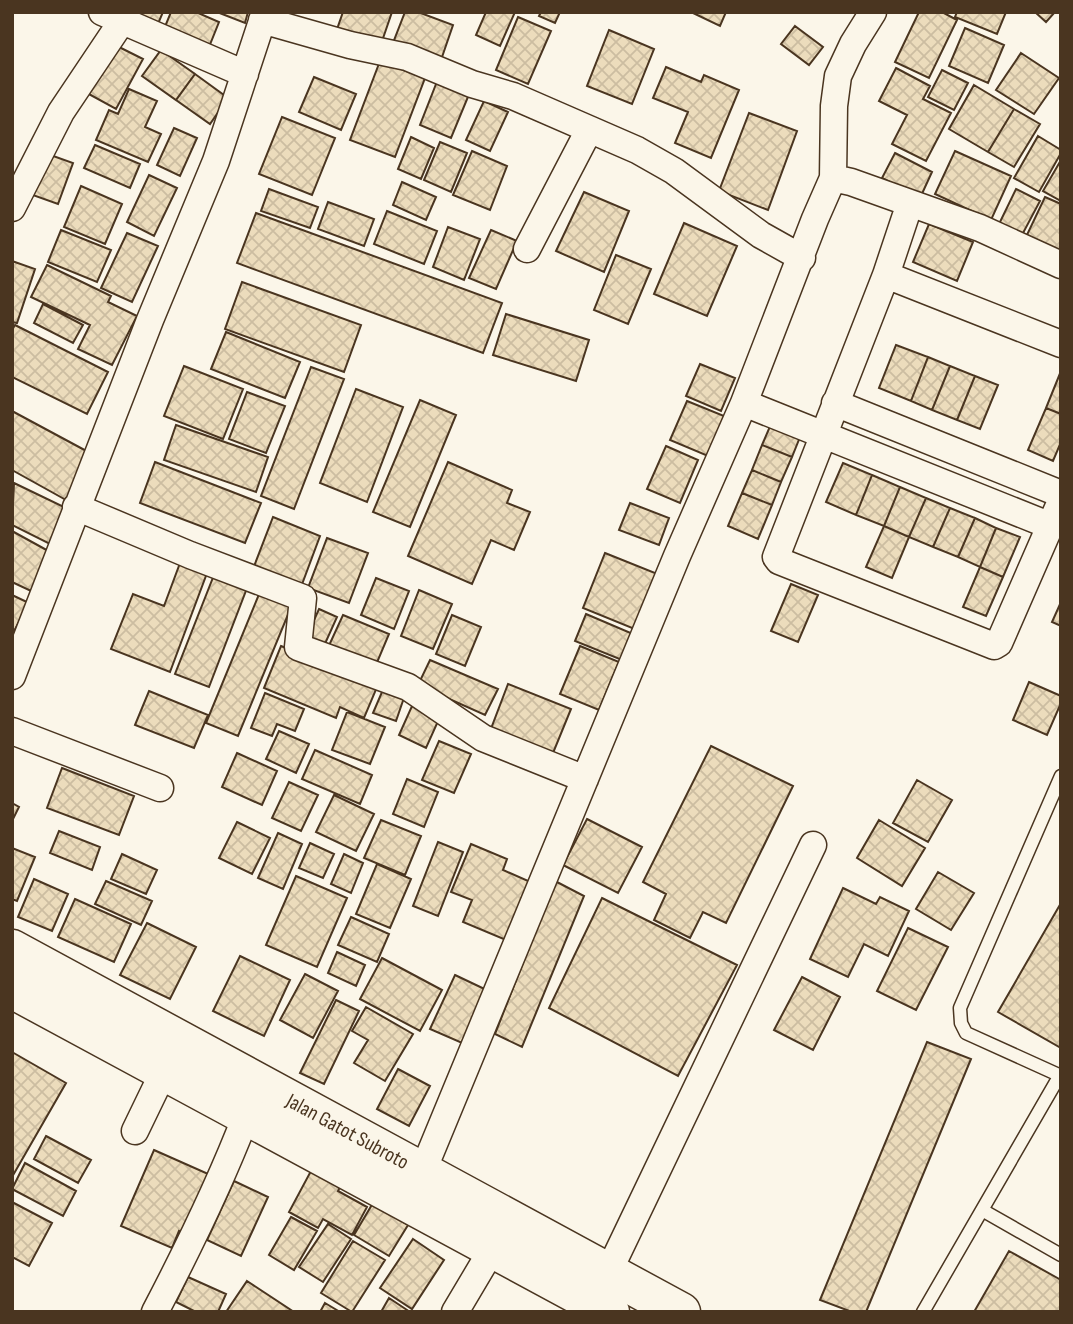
<svg xmlns="http://www.w3.org/2000/svg" width="1073" height="1324" viewBox="0 0 1073 1324" font-family="'Sofia Sans Condensed',sans-serif">
<style>
.building{fill:url(#building-cross-hatch);stroke:#4a3520;stroke-width:2}
.lines{fill:none;stroke-linecap:round;stroke-linejoin:round}
.service-casing{stroke:#4a3520;stroke-width:15}
.minor-casing{stroke:#4a3520;stroke-width:29}
.trunk-casing{stroke:#4a3520;stroke-width:41}
.service{stroke:#fbf6e9;stroke-width:12}
.minor{stroke:#fbf6e9;stroke-width:26}
.trunk{stroke:#fbf6e9;stroke-width:38}
.labels{text-anchor:middle;stroke-width:5;stroke-linejoin:round;paint-order:stroke}
.street-label{font-size:21px;fill:#4a3520;stroke:#fbf6e9}
</style>
<defs>
<pattern id="building-cross-hatch" width="8" height="8" patternUnits="userSpaceOnUse" patternTransform="scale(1.75)"><rect width="8" height="8" fill="#ecdcbc"/><path d="M0 0l8 8M0 8l8-8" fill="none" stroke="#ccbda1"/></pattern>
</defs>
<rect width="100%" height="100%" fill="#fbf6e9"/>
<!-- building -->
<path class="building" d="M115 12H163L155 31Z
M171 12H196L219 22 207 52 162 34Z
M217 12H248L245 23Z
M343 12H392L379 50 335 35Z
M405 12H418L453 25 441 60 393 43Z
M486 12H515L500 46 476 35Z
M541 12H560L555 23 539 16Z
M691 12H726L720 26Z
M919 12H942L957 20 929 78 895 62Z
M957 12H1006L997 34 955 17Z
M1035 12H1055L1046 22Z
M518 17 551 31 528 84 496 70Z
M795 26 823 47 809 65 781 44Z
M965 28 1004 45 988 83 949 66Z
M609 30 654 49 632 104 587 86Z
M113 44 143 59 116 109 87 93Z
M161 50 195 74 176 100 142 76Z
M1021 53 1059 78 1034 114 996 90Z
M380 61 425 78 395 157 350 140Z
M666 67 701 82 704 75 739 90 711 158 675 143 688 112 653 98Z
M896 68 930 86 923 99 951 113 926 161 892 144 907 115 879 101Z
M942 70 968 83 954 110 928 97Z
M195 74 228 98 210 124 176 100Z
M314 77 356 94 341 130 299 112Z
M438 79 470 92 451 138 420 125Z
M974 85 1014 109 988 152 949 129Z
M129 89 157 101 145 127 161 134 148 162 96 140 109 110 118 114Z
M484 101 508 112 490 151 466 140Z
M1014 109 1040 124 1014 167 988 152Z
M749 113 797 131 768 210 719 191Z
M282 117 335 138 312 195 259 174Z
M174 128 197 138 180 176 157 165Z
M1038 136 1061 150V153L1039 192 1014 178Z
M411 137 434 148 421 179 398 169Z
M440 142 467 153 451 192 424 180Z
M95 145 140 164 130 188 84 168Z
M472 151 507 166 490 210 453 195Z
M955 151 1011 176 991 220 935 194Z
M42 152 73 163 58 204 27 193Z
M895 153 932 172 920 198 882 178Z
M1061 160V201L1043 191Z
M149 175 177 188 154 236 127 222Z
M402 182 436 197 426 220 393 205Z
M81 186 122 204 105 244 64 227Z
M269 189 318 207 310 228 261 211Z
M1016 189 1040 201 1022 235 999 224Z
M584 192 629 211 604 272 556 251Z
M1045 197 1061 204V255L1025 239Z
M328 202 374 219 364 246 318 229Z
M387 211 437 231 424 264 374 244Z
M256 213 502 303 483 353 237 263Z
M684 223 737 246 707 316 654 294Z
M929 224 973 242 957 281 913 262Z
M448 227 480 239 464 280 433 267Z
M61 230 111 250 97 282 48 262Z
M491 230 517 241 496 289 469 278Z
M127 233 158 246 132 302 101 288Z
M616 255 651 269 628 324 594 310Z
M12 261 35 269 17 323 12 322Z
M47 265 111 296 108 302 137 316 112 365 78 349 90 325 31 297Z
M242 282 361 325 344 372 225 329Z
M43 304 83 325 73 343 34 323Z
M506 314 589 340 576 381 493 355Z
M15 325 108 372 87 414 12 377V330Z
M226 332 300 362 285 398 211 369Z
M896 345 928 357 911 401 879 388Z
M928 357 950 366 932 410 911 401Z
M700 364 735 378 721 411 686 396Z
M184 366 243 389 223 439 164 416Z
M950 366 975 376 957 420 932 410Z
M311 367 344 379 294 509 261 496Z
M1061 371V414L1046 408Z
M975 376 998 385 980 429 957 420Z
M356 389 403 407 367 502 320 483Z
M247 392 285 406 266 453 229 439Z
M420 400 456 415 410 527 373 512Z
M687 401 724 416 708 456 670 440Z
M1046 408 1061 414V442L1053 461 1028 450Z
M12 411 92 454 66 500 12 470Z
M771 424 800 437 792 457 762 445Z
M176 425 268 457 256 492 164 460Z
M762 445 792 457 781 482 752 470Z
M666 446 698 460 680 503 647 489Z
M155 462 261 503 245 543 140 503Z
M448 462 512 490 507 503 530 512 514 550 491 540 472 584 408 556Z
M843 463 872 475 856 515 826 502Z
M752 470 781 482 772 505 742 493Z
M872 475 900 487 884 526 856 515Z
M14 483 70 510 52 545 12 525Z
M900 487 926 498 909 537 884 526Z
M742 493 772 505 758 539 728 526Z
M926 498 950 508 933 547 909 537Z
M630 503 669 518 659 545 619 530Z
M950 508 975 518 958 557 933 547Z
M273 517 320 536 301 587 253 569Z
M975 518 996 528 980 567 958 557Z
M884 526 909 537 892 578 866 567Z
M996 528 1020 537 1003 577 980 567Z
M12 531 52 553 31 591 12 582Z
M327 538 368 553 349 603 308 588Z
M605 553 660 575 637 630 583 608Z
M183 555 210 565 170 672 111 649 133 594 164 606Z
M980 567 1003 577 986 616 963 607Z
M214 575 247 588 209 687 175 674Z
M376 578 409 591 394 629 361 615Z
M791 584 818 595 798 642 771 631Z
M262 587 294 600 238 736 206 723Z
M419 590 452 604 433 649 401 636Z
M12 595 29 603 12 635Z
M1061 602V626L1052 622Z
M319 609 337 617 324 646 306 638Z
M586 614 633 634 622 660 575 641Z
M343 615 389 634 373 672 326 652Z
M452 615 481 627 465 666 436 654Z
M281 646 324 663 380 680 364 718 340 707 336 718 264 688Z
M580 646 619 662 599 710 560 694Z
M430 660 498 689 485 715 418 685Z
M1029 682 1061 696V703L1047 735 1013 720Z
M508 684 571 709 551 758 489 734Z
M385 685 406 692 396 721 373 713Z
M149 691 208 715 194 748 135 725Z
M265 693 304 709 295 731 277 724 272 736 251 728Z
M412 706 439 719 426 748 399 735Z
M347 712 385 727 370 764 332 750Z
M279 731 309 744 296 773 266 759Z
M439 741 471 754 454 793 422 780Z
M711 746 793 786 726 923 703 912 690 938 654 920 666 894 643 882Z
M315 750 372 775 360 804 302 779Z
M237 753 277 771 262 805 222 787Z
M62 768 134 796 119 835 47 808Z
M407 779 438 792 424 827 393 814Z
M917 780 952 800 928 842 893 823Z
M289 782 318 795 301 831 272 818Z
M334 795 374 814 356 851 316 832Z
M12 803 19 807 12 821Z
M587 819 642 847 618 893 563 865Z
M381 820 421 836 405 875 364 858Z
M879 820 925 848 902 886 857 858Z
M237 822 270 838 252 874 219 858Z
M59 831 100 847 92 870 50 853Z
M278 833 302 844 283 889 258 878Z
M438 842 463 852 438 916 413 906Z
M310 843 334 854 323 878 299 868Z
M471 844 507 859 503 870 535 884 511 942 463 922 472 900 451 892Z
M12 848 35 857 17 901 12 899Z
M122 854 157 870 146 894 111 879Z
M344 854 363 863 351 893 331 884Z
M377 864 411 879 390 928 356 914Z
M938 872 974 893 951 930 916 909Z
M296 876 347 898 317 967 266 945Z
M34 879 68 894 52 931 18 917Z
M106 881 152 901 141 925 95 904Z
M555 881 584 896 522 1047 495 1034Z
M843 888 876 904 880 897 909 911 888 956 864 944 848 977 810 959Z
M602 898 737 965 678 1076 549 1008Z
M75 899 131 924 114 962 58 937Z
M1061 903V1048L998 1012Z
M351 917 389 934 377 962 338 945Z
M147 923 196 947 170 999 120 975Z
M908 928 948 947 916 1010 877 991Z
M337 952 365 965 356 986 328 973Z
M240 956 290 980 264 1036 213 1011Z
M382 958 442 990 420 1031 360 999Z
M305 974 338 991 313 1038 280 1020Z
M455 975 493 993 469 1046 430 1029Z
M802 977 840 997 813 1050 774 1030Z
M336 1000 359 1011 324 1084 300 1073Z
M366 1007 413 1034 385 1081 354 1063 368 1040 352 1031Z
M927 1042 971 1059 866 1312H852L820 1300Z
M12 1052 66 1083 12 1177Z
M398 1069 430 1086 409 1126 377 1109Z
M46 1136 91 1160 78 1183 34 1159Z
M154 1150 215 1177 189 1236 179 1231 172 1248 121 1226Z
M25 1163 76 1191 63 1216 12 1189Z
M312 1169 341 1185 338 1191 367 1207 352 1235 323 1219 318 1228 289 1212Z
M234 1181 268 1197 241 1256 207 1240Z
M12 1202 52 1223 29 1266 12 1257Z
M373 1203 408 1225 389 1256 354 1235Z
M291 1217 317 1231 294 1270 269 1255Z
M328 1224 351 1239 323 1282 299 1267Z
M413 1239 444 1260 412 1309 380 1288Z
M353 1241 385 1260 352 1312 321 1293Z
M1009 1251 1061 1280V1312H974Z
M188 1277 226 1294 218 1312H196L176 1302Z
M247 1281 294 1312H226Z
M389 1298 410 1312H381Z
M325 1303 340 1312H320Z"/>
<g class="lines">
<defs>
<path id="service" d="M1061 776 960 1008 961 1023 966 1033 1061 1076
M982 1210 1061 1255
M923 1312 1060 1075"/>
<path id="minor" d="M102 12 245 74
M262 20 350 45 407 57 472 84 513 96 637 150 674 171 761 235 802 258
M833 178 851 182 980 228 1061 265
M910 203 886 275 776 557 779 561 994 646 999 643 1061 501
M12 208 61 112 122 21
M527 249 589 130
M886 275 1061 344
M744 403 1051 526
M835 403 1061 494
M76 507 190 555 303 598 298 647 408 687 483 738 585 779
M12 676 150 320 216 161 265 12
M12 731 160 788
M135 1131 164 1071
M422 1173 677 556 744 403 815 219 833 178 834 106 838 76 853 44 873 12
M608 1273 813 845
M155 1312C189 1247 220 1184 246 1116
M455 1312 493 1248"/>
<g id="trunk">
<path id="s1" d="M12 949 681 1312"/>
<path d="M12 989 610 1312"/>
</g>
</defs>
<!-- service casing -->
<use href="#service" class="service-casing"/>
<!-- minor casing -->
<use href="#minor" class="minor-casing"/>
<!-- trunk casing -->
<use href="#trunk" class="trunk-casing"/>
<!-- service -->
<use href="#service" class="service"/>
<!-- minor -->
<use href="#minor" class="minor"/>
<!-- trunk -->
<use href="#trunk" class="trunk"/>
</g>
<g class="labels">
<!-- street labels -->
<g class="street-label">
<text dy="7" stroke="none"><textPath href="#s1" startOffset="382">Jalan Gatot Subroto</textPath></text>
</g>
</g>
<!-- border -->
<rect width="1073" height="1324" fill="none" stroke="#4a3520" stroke-width="28"/>
</svg>
